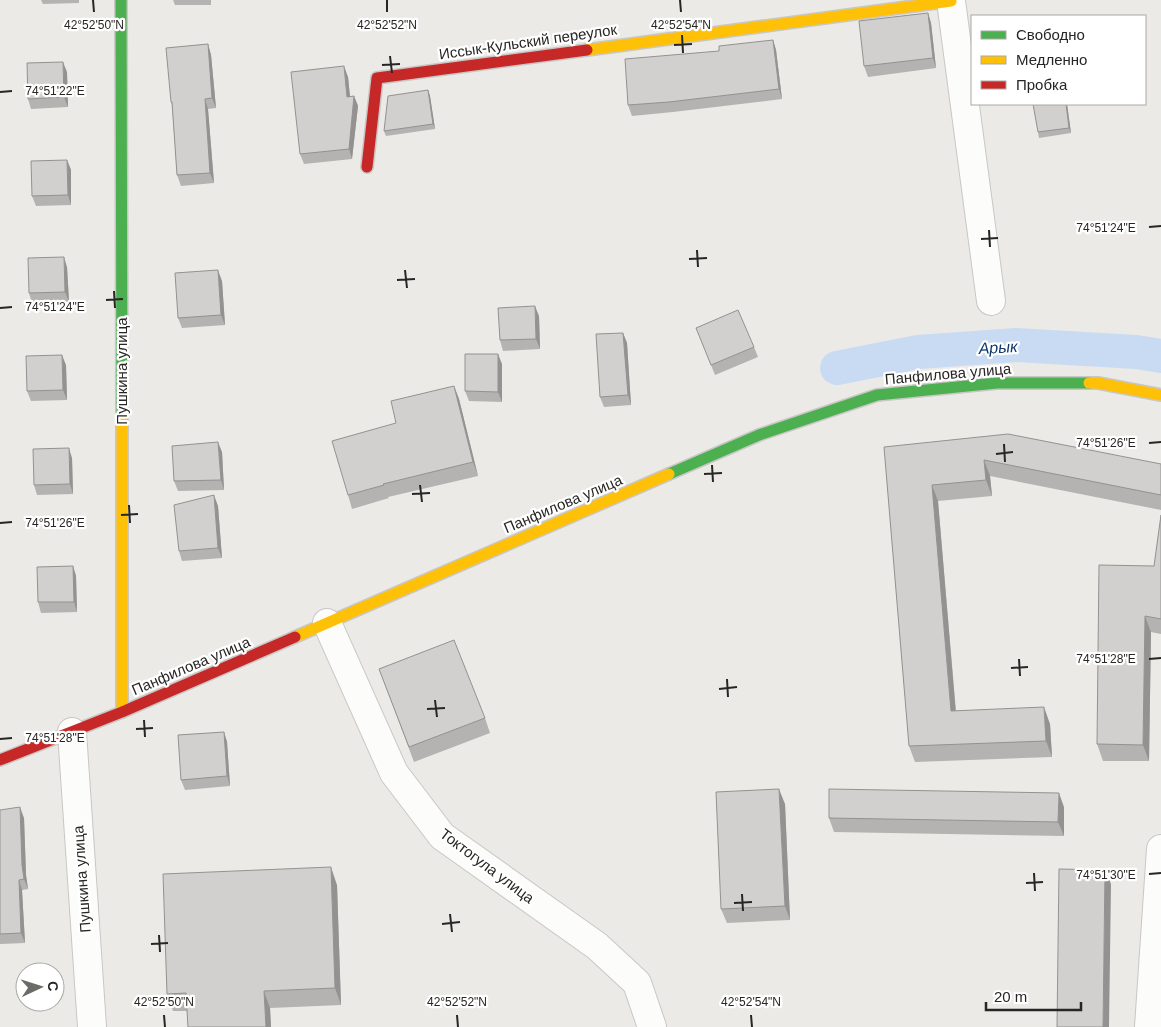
<svg xmlns="http://www.w3.org/2000/svg" width="1161" height="1027" viewBox="0 0 1161 1027" font-family="Arial,sans-serif">
<style>
.lines{fill:none;stroke-linecap:round;stroke-linejoin:round}
.canal{stroke:#c9dbf2;stroke-width:34}
.street-casing{stroke:#c8c7c5;stroke-width:30}
.fast-casing{stroke:#c8c7c5;stroke-width:14}
.slow-casing{stroke:#c8c7c5;stroke-width:14}
.jam-casing{stroke:#c8c7c5;stroke-width:14}
.street{stroke:#fcfcfb;stroke-width:28}
.fast{stroke:#4caf50;stroke-width:11}
.slow{stroke:#ffc107;stroke-width:11}
.jam{stroke:#c62828;stroke-width:11}
.wall{fill:#b5b3b2}
.shaded-wall{fill:#939291}
.building{fill:#d2d0cf;stroke:#939291}
.ticks{fill:none;stroke:#272624;stroke-width:2}
.labels{text-anchor:middle;stroke-width:4.5;stroke-linejoin:round;paint-order:stroke}
.street-label{font-size:15px;fill:#272624;stroke:#fff}
.water-label{font-size:16px;font-style:italic;fill:#10396c;stroke:#fff}
.ticks-label{font-size:12px;text-anchor:middle;fill:#272624;stroke:#fff;stroke-width:4.5;stroke-linejoin:round;paint-order:stroke}
</style>
<rect width="100%" height="100%" fill="#ebeae7"/>
<g class="lines">
<!-- canal -->
<path class="canal" d="M837 368 918 352 1016 345 1136 352 1161 356"/>
<defs>
<path id="street" d="M951 1 991 301
M327 623 394 773 442 836 597 946 637 983 652 1027
M72 732 92 1027
M1149 1027 1161 849"/>
<path id="fast" d="M121 0 122 419
M669 474 759 435 877 395 997 383H1089"/>
<path id="slow" d="M587 50 951 1V0
M1089 383H1098L1161 395
M122 419V712
M295 637 669 474"/>
<path id="jam" d="M367 167 377 78 587 50
M0 760 122 712 295 637"/>
</defs>
<!-- street casing -->
<use href="#street" class="street-casing"/>
<!-- fast casing -->
<use href="#fast" class="fast-casing"/>
<!-- slow casing -->
<use href="#slow" class="slow-casing"/>
<!-- jam casing -->
<use href="#jam" class="jam-casing"/>
<!-- street -->
<use href="#street" class="street"/>
<!-- fast -->
<use href="#fast" class="fast"/>
<!-- slow -->
<use href="#slow" class="slow"/>
<!-- jam -->
<use href="#jam" class="jam"/>
</g>
<!-- wall -->
<path class="wall" d="M41 0H79V3L43 4Z
M173 0H211V5H175Z
M928 13 931 23 936 68 868 77 864 66Z
M773 40 776 50 782 99 673 112 632 116 628 105 719 51Z
M208 44 211 55 216 108 208 109 214 183 181 186 177 175 172 105 171 102Z
M67 72 68 107 31 109 28 99Z
M348 77 350 96H354L358 106 352 159 304 164 300 154Z
M428 90 430 96 435 129 386 136 384 131Z
M1033 104H1067L1071 133 1039 138 1038 132Z
M67 160 71 170V205L36 206 32 196Z
M67 267 69 302 32 303 29 293Z
M222 281 225 325 182 328 178 318Z
M539 316 540 349 503 351 500 340Z
M696 328 754 347 758 357 715 375Z
M623 333 627 343 631 405 604 407 600 397Z
M502 364V402L469 401 465 391Z
M66 365 67 400 31 401 27 391Z
M454 386 459 399 478 476 388 497 389 498 352 509 348 495 396 423Z
M884 447 1161 464V510L990 476 992 496 938 501 956 711 1050 724 1052 757 915 762 909 746Z
M222 452 224 490 178 491 174 481Z
M72 458 73 494 37 495 34 485Z
M218 506 222 558 182 561 179 551Z
M1161 515V634L1151 632 1149 761H1103L1097 744 1154 566Z
M73 566 76 576 77 612 41 613 38 602Z
M379 669 485 718 490 733 414 762Z
M224 732 227 742 230 786 185 790 181 780Z
M785 804 790 920 727 923 721 909Z
M1064 807V836L834 832 829 818Z
M0 810 24 818 26 875 28 889 22 890 25 943 0 944Z
M337 885 341 1005 270 1008 271 1027H188L187 1011H173L167 994Z"/>
<!-- shaded-wall -->
<path class="shaded-wall" d="M928 13 931 23 936 68 933 58Z
M773 40 776 50 782 99 779 89Z
M208 44 211 55 216 108 212 98Z
M63 62 67 72 68 107 64 97Z
M344 66 348 77 351 107 347 97Z
M428 90 430 96 435 129 433 124Z
M354 96 358 106 352 159 349 149Z
M205 99 208 109 214 183 210 173Z
M1066 104H1067L1071 133 1069 128Z
M67 160 71 170V205L68 195Z
M64 257 67 267 69 302 65 292Z
M218 270 222 281 225 325 221 315Z
M535 306 539 316 540 349 536 339Z
M623 333 627 343 631 405 628 395Z
M498 354 502 364V402L498 392Z
M62 355 66 365 67 400 63 390Z
M454 386 459 399 478 476 473 462Z
M218 442 222 452 224 490 221 480Z
M69 448 72 458 73 494 70 484Z
M984 460 990 476 992 496 986 480Z
M932 485 938 501 957 727 951 711Z
M214 495 218 506 222 558 218 548Z
M73 566 76 576 77 612 74 602Z
M1145 616 1151 632 1149 761 1143 745Z
M1044 707 1050 724 1052 757 1046 741Z
M224 732 227 742 230 786 227 776Z
M779 789 785 804 790 920 785 906Z
M1059 793 1064 807V836L1058 822Z
M20 807 24 818 26 875 28 889 24 879 22 865Z
M331 867 337 885 341 1005 335 988Z
M1105 870 1111 884 1109 1027H1103Z
M19 880 22 890 25 943 21 933Z
M264 991 270 1008 271 1027H266Z"/>
<!-- building -->
<path class="building" d="M928 13 933 58 864 66 859 21Z
M773 40 779 89 669 102 628 105 625 59 719 51V46Z
M208 44 212 98 205 99 210 173 177 175 172 102H171L166 48Z
M63 62 64 97 28 99 27 63Z
M344 66 347 97 354 96 349 149 300 154 291 72Z
M428 90 433 124 384 131 388 96Z
M1033 104H1066L1069 128 1038 132Z
M67 160 68 195 32 196 31 161Z
M64 257 65 292 29 293 28 258Z
M218 270 221 315 178 318 175 273Z
M535 306 536 339 500 340 498 308Z
M738 310 754 347 711 365 696 328Z
M623 333 628 395 600 397 596 334Z
M465 354H498V392L465 391Z
M62 355 63 390 27 391 26 356Z
M454 386 473 462 383 484 384 485 348 495 332 441 396 423 391 401Z
M1008 434 1161 464V495L984 460 986 480 932 485 951 711 1044 707 1046 741 909 746 884 447Z
M218 442 221 480 174 481 172 446Z
M69 448 70 484 34 485 33 449Z
M214 495 218 548 179 551 174 505Z
M1161 515V619L1145 616 1143 745 1097 744 1099 565 1154 566Z
M73 566 74 602H38L37 567Z
M454 640 485 718 409 747 379 669Z
M224 732 227 776 181 780 178 735Z
M779 789 785 906 721 909 716 792Z
M829 789 1059 793 1058 822 829 818Z
M20 807 22 865 24 879 19 880 21 933 0 934V810Z
M331 867 335 988 264 991 266 1027H188L186 993 167 994 163 874Z
M1059 869 1105 870 1103 1027H1057Z"/>
<!-- ticks -->
<path class="ticks" d="M93 0 94 12M387 0V12M680 0 681 12M682 35 683 53M674 45 692 44M390 56 392 73M382 65 400 64M0 92 12 91M1149 227 1161 226M989 230 990 247M981 239 998 238M697 250 698 267M689 259 707 258M405 270 407 288M397 280 415 279M114 291 115 308M106 300 123 299M0 308 12 307M1149 443 1161 442M1004 444 1005 462M996 454 1013 452M712 465 713 482M704 474 722 473M420 485 422 502M412 494 430 493M129 505 130 523M121 515 138 514M0 523 12 522M1019 659 1020 676M1149 659 1161 658M1011 668 1028 667M727 679 728 697M719 689 737 687M435 700 437 717M427 709 445 708M144 720 145 737M136 729 153 728M0 739 12 738M1034 873 1035 891M1149 874 1161 873M1026 883 1043 882M742 894 743 911M734 903 752 902M450 914 452 932M442 924 460 922M159 935 160 952M151 944 168 943M164 1015 165 1027M457 1015 458 1027M751 1015 752 1027"/>
<g class="labels">
<!-- street labels -->
<g class="street-label">
<text transform="translate(528 42) rotate(-8)" y="5">Иссык-Кульский переулок</text>
<text transform="translate(122 371) rotate(-90)" y="5">Пушкина улица</text>
<text transform="translate(948 374) rotate(-5)" y="5">Панфилова улица</text>
<text transform="translate(563 504) rotate(-23)" y="5">Панфилова улица</text>
<text transform="translate(191 666) rotate(-23)" y="5">Панфилова улица</text>
<text transform="translate(487 866) rotate(37)" y="5">Токтогула улица</text>
<text transform="translate(82 879) rotate(-94)" y="5">Пушкина улица</text>
</g>
<!-- water labels -->
<g class="water-label">
<text transform="translate(998 347) rotate(-3)" y="6">Арык</text>
</g>
</g>
<g class="ticks-label">
<text x="94" y="29">42°52'50"N</text>
<text x="387" y="29">42°52'52"N</text>
<text x="681" y="29">42°52'54"N</text>
<text x="55" y="95">74°51'22"E</text>
<text x="1106" y="232">74°51'24"E</text>
<text x="55" y="311">74°51'24"E</text>
<text x="1106" y="447">74°51'26"E</text>
<text x="55" y="527">74°51'26"E</text>
<text x="1106" y="663">74°51'28"E</text>
<text x="55" y="742">74°51'28"E</text>
<text x="1106" y="879">74°51'30"E</text>
<text x="164" y="1006">42°52'50"N</text>
<text x="457" y="1006">42°52'52"N</text>
<text x="751" y="1006">42°52'54"N</text>
</g>
<!-- legend -->
<rect x="971" y="15" width="175" height="90" fill="#ffffff" stroke="#a9a8a7"/>
<rect x="981" y="31" width="25" height="8" fill="#4caf50" stroke="#a9a8a7"/>
<text x="1016" y="40" font-size="15" fill="#272624">Свободно</text>
<rect x="981" y="56" width="25" height="8" fill="#ffc107" stroke="#a9a8a7"/>
<text x="1016" y="65" font-size="15" fill="#272624">Медленно</text>
<rect x="981" y="81" width="25" height="8" fill="#c62828" stroke="#a9a8a7"/>
<text x="1016" y="90" font-size="15" fill="#272624">Пробка</text>
<!-- north arrow -->
<g transform="translate(40 987) rotate(86)"><circle r="24" fill="#ffffff" stroke="#a9a8a7"/>
<path d="M0-4L9 19L0 12L-9 19Z" fill="#6c6b68"/>
<text y="-8" font-size="14" font-weight="bold" text-anchor="middle" fill="#272624">С</text>
</g>
<!-- scale -->
<path d="M986 1002v8h95v-8" fill="none" stroke="#272624" stroke-width="2.5"/>
<text x="994" y="1002" font-size="15" fill="#272624" stroke="#ffffff" stroke-width="4" paint-order="stroke">20 m</text>
</svg>
